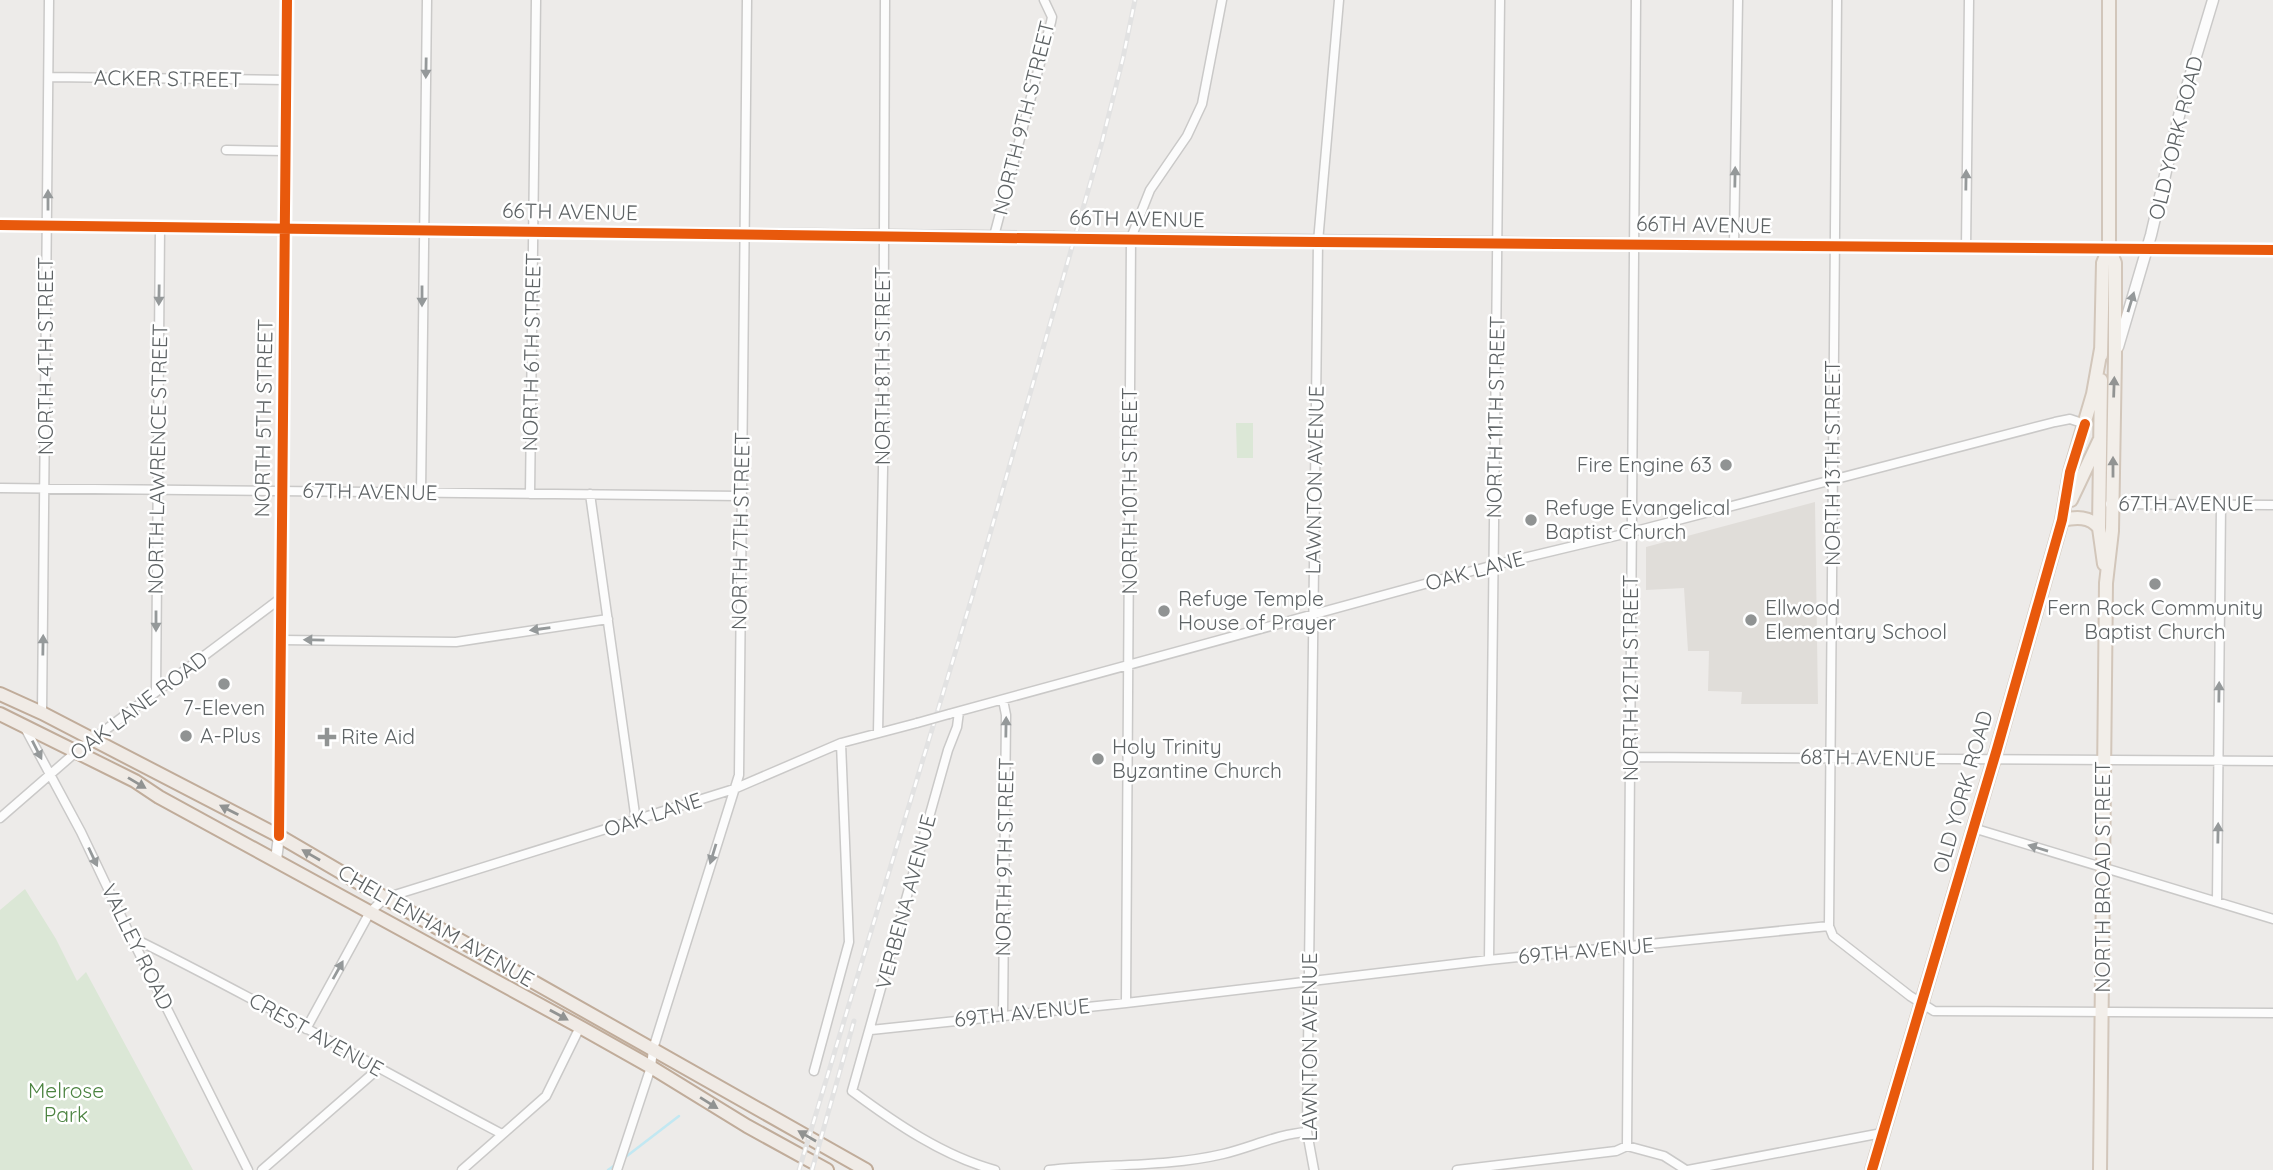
<svg xmlns="http://www.w3.org/2000/svg" width="2273" height="1170" viewBox="0 0 2273 1170" font-family="Quicksand,sans-serif">
<style>
.education{fill:#e0ddd9}
.green{fill:#dbe7d6}
.lines{fill:none;stroke-linecap:round;stroke-linejoin:round}
.stream{stroke:#c2e8f2;stroke-width:2.5}
.minor-casing{stroke:#cac9c8;stroke-width:11}
.tertiary-casing{stroke:#cac9c8;stroke-width:13}
.primary-casing{stroke:#d2c6ba;stroke-width:16}
.trunk-casing{stroke:#c0ac9a;stroke-width:16}
.minor{stroke:#fcfcfc;stroke-width:8}
.tertiary{stroke:#fcfcfc;stroke-width:10}
.primary{stroke:#f2eee9;stroke-width:12}
.trunk{stroke:#f0ebe6;stroke-width:12}
.rail-casing{stroke:#e2e2e2;stroke-width:5}
.rail{stroke:#fff;stroke-width:2.5;stroke-dasharray:8;stroke-linecap:butt}
.minor-bridge-casing{stroke:#cac9c8;stroke-width:11;stroke-linecap:butt}
.tertiary-bridge-casing{stroke:#cac9c8;stroke-width:13;stroke-linecap:butt}
.minor-bridge{stroke:#fcfcfc;stroke-width:8}
.tertiary-bridge{stroke:#fcfcfc;stroke-width:10}
.cycleway-casing{stroke:#fff;stroke-width:15}
.cycleway{stroke:#e8590c;stroke-width:10}
.oneway{fill:#95999a}
.oneway2{fill:#929493}
.oneway3{fill:#919392}
.poi-dot{fill:#909393;stroke:#fff;stroke-width:2.5}
.labels{text-anchor:middle;stroke-width:5;stroke-linejoin:round;paint-order:stroke}
.street-label{font-size:21px;fill:#5e6365;stroke:#fff}
.poi-label{font-size:21px;fill:#5e6365;stroke:#fff;text-anchor:start}
.park-label{font-size:21px;fill:#4b8340;stroke:#fff}
</style>
<rect width="100%" height="100%" fill="#edebe9"/>
<!-- education -->
<path class="education" d="M1815 502 1818 704H1741L1742 692 1708 691 1709 651H1688L1684 588 1646 590V547Z"/>
<!-- green -->
<path class="green" d="M1236 423H1253V458H1237Z
M25 889 56 939 77 981 86 972 193 1170H0V910Z"/>
<g class="lines">
<!-- stream -->
<path class="stream" d="M623 1159 679 1116
M608 1170 615 1165"/>
<defs>
<path id="minor" d="M49 77 286 80
M226 150 286 151
M994 236 1051 22 1052 17 1044 0
M1734 245 1738 0
M1966 248 1969 0
M0 488 741 496
M421 493 427 0
M530 494 536 0
M590 494 636 821
M2110 504 2273 505
M281 640 456 642 608 619
M156 691 160 227
M1003 700 1006 715 1003 1015
M959 712 957 727 948 750 852 1091C895 1123 943 1156 995 1170
M42 713 49 0
M949 714 1494 565 1632 532 2055 422 2070 419 2085 424
M24 726 81 832 131 937 248 1170
M878 733 883 469 885 0
M1630 757 2273 761
M0 818 76 752 281 598
M1973 828 2273 919
M2217 901 2221 505
M1829 926 1837 0
M131 937C256 998 378 1069 502 1134
M1489 960 1500 0
M1126 1003 1131 238 1150 190 1187 136 1202 104 1222 0
M306 1029 370 912 385 898 734 789 841 743 917 723
M871 1030 1126 1003 1489 960 1829 926 1833 936 1910 996 1934 1011 2273 1013
M814 1071 849 942 841 743
M1627 1146 1636 0
M262 1170 378 1069
M462 1170 546 1096 580 1027
M617 1170 651 1067 653 1049 739 775 747 0
M1049 1170C1106 1164 1168 1167 1223 1154 1252 1147 1278 1134 1307 1132
M1314 1170 1307 1132 1318 242 1339 0
M1457 1170 1616 1151 1627 1146 1664 1156 1686 1170
M1688 1170 1882 1133"/>
<path id="tertiary" d="M0 225 1053 237
M1090 238 2273 250
M2118 347 2151 235 2182 103 2213 0
M276 860 279 836 280 783 287 0"/>
<path id="primary" d="M2101 355 2103 263 2109 248
M2101 380 2099 528 2104 564
M2071 500 2099 441
M2062 520C2076 517 2090 516 2099 528
M1872 1170 1997 749 2062 520 2070 472 2093 394 2101 349
M2100 1170 2106 583 2112 531 2115 356V263L2109 248V0"/>
<path id="trunk" d="M0 694 42 713 279 836 385 898 866 1170
M0 714 135 781 159 797 580 1027 651 1067 747 1126 827 1170"/>
</defs>
<!-- minor casing -->
<use href="#minor" class="minor-casing"/>
<!-- tertiary casing -->
<use href="#tertiary" class="tertiary-casing"/>
<!-- primary casing -->
<use href="#primary" class="primary-casing"/>
<!-- trunk casing -->
<use href="#trunk" class="trunk-casing"/>
<!-- minor -->
<use href="#minor" class="minor"/>
<!-- tertiary -->
<use href="#tertiary" class="tertiary"/>
<!-- primary -->
<use href="#primary" class="primary"/>
<!-- trunk -->
<use href="#trunk" class="trunk"/>
<defs>
<path id="rail" d="M799 1170 972 597 1102 142 1123 58 1135 0
M812 1170 854 1021"/>
</defs>
<!-- rail casing -->
<use href="#rail" class="rail-casing"/>
<!-- rail -->
<use href="#rail" class="rail"/>
<defs>
<path id="minor-bridge" d="M917 723 949 714"/>
<path id="tertiary-bridge" d="M1053 237 1090 238"/>
</defs>
<!-- minor-bridge casing -->
<use href="#minor-bridge" class="minor-bridge-casing"/>
<!-- tertiary-bridge casing -->
<use href="#tertiary-bridge" class="tertiary-bridge-casing"/>
<!-- minor-bridge -->
<use href="#minor-bridge" class="minor-bridge"/>
<!-- tertiary-bridge -->
<use href="#tertiary-bridge" class="tertiary-bridge"/>
<defs>
<path id="cycleway" d="M0 225 1318 242 2273 250
M279 836 287 0
M1872 1170 1997 749 2062 520 2070 472 2085 424"/>
</defs>
<!-- cycleway casing -->
<use href="#cycleway" class="cycleway-casing"/>
<!-- cycleway -->
<use href="#cycleway" class="cycleway"/>
</g>
<!-- one-way arrows -->
<defs><path id="oneway-solid" d="M-6-.8H1V-3.2L6.5 0L1 3.2V.8H-6Z" transform="scale(1.75)"/></defs>
<g class="oneway">
<use href="#oneway-solid" transform="translate(426 68) rotate(91)"/>
<use href="#oneway-solid" transform="translate(1735 177) rotate(-89)"/>
<use href="#oneway-solid" transform="translate(1966 180) rotate(-89)"/>
<use href="#oneway-solid" transform="translate(48 200) rotate(-90)"/>
<use href="#oneway-solid" transform="translate(159 295) rotate(91)"/>
<use href="#oneway-solid" transform="translate(422 296) rotate(90)"/>
<use href="#oneway-solid" transform="translate(2131 302) rotate(-73)"/>
<use href="#oneway-solid" transform="translate(156 621) rotate(90)"/>
<use href="#oneway-solid" transform="translate(540 629) rotate(172)"/>
<use href="#oneway-solid" transform="translate(314 640) rotate(-179)"/>
<use href="#oneway-solid" transform="translate(43 645) rotate(-89)"/>
<use href="#oneway-solid" transform="translate(2219 692) rotate(-89)"/>
<use href="#oneway-solid" transform="translate(1006 727) rotate(-89)"/>
<use href="#oneway-solid" transform="translate(37 750) rotate(63)"/>
<use href="#oneway-solid" transform="translate(2218 833) rotate(-89)"/>
<use href="#oneway-solid" transform="translate(2038 848) rotate(-163)"/>
<use href="#oneway-solid" transform="translate(713 854) rotate(107)"/>
<use href="#oneway-solid" transform="translate(93 857) rotate(65)"/>
<use href="#oneway-solid" transform="translate(338 970) rotate(-61)"/>
</g>
<g class="oneway2">
<use href="#oneway-solid" transform="translate(2114 387) rotate(-88)"/>
<use href="#oneway-solid" transform="translate(2113 467) rotate(-90)"/>
</g>
<g class="oneway3">
<use href="#oneway-solid" transform="translate(137 783) rotate(31)"/>
<use href="#oneway-solid" transform="translate(229 810) rotate(-153)"/>
<use href="#oneway-solid" transform="translate(311 855) rotate(-150)"/>
<use href="#oneway-solid" transform="translate(559 1015) rotate(29)"/>
<use href="#oneway-solid" transform="translate(709 1103) rotate(32)"/>
<use href="#oneway-solid" transform="translate(807 1136) rotate(-150)"/>
</g>
<!-- markers -->
<g class="poi-dot">
<circle cx="1726" cy="465" r="7"/>
<circle cx="1531" cy="520" r="7"/>
<circle cx="2155" cy="584" r="7"/>
<circle cx="1164" cy="611" r="7"/>
<circle cx="1751" cy="620" r="7"/>
<circle cx="224" cy="684" r="7"/>
<circle cx="186" cy="736" r="7"/>
<path d="M323.5 726.5h7v7h7v7h-7v7h-7v-7h-7v-7h7z"/>
<circle cx="1098" cy="759" r="7"/>
</g>
<g class="labels">
<!-- street labels -->
<g class="street-label">
<text transform="translate(168 79) rotate(1)" y="7">ACKER STREET</text>
<text transform="translate(1024 118) rotate(-76)" y="7">NORTH 9TH STREET</text>
<text transform="translate(2176 138) rotate(-76)" y="7">OLD YORK ROAD</text>
<text transform="translate(570 212) rotate(1)" y="7">66TH AVENUE</text>
<text transform="translate(1137 219) rotate(1)" y="7">66TH AVENUE</text>
<text transform="translate(1704 225) rotate(1)" y="7">66TH AVENUE</text>
<text transform="translate(532 352) rotate(-89)" y="7">NORTH 6TH STREET</text>
<text transform="translate(46 356) rotate(-90)" y="7">NORTH 4TH STREET</text>
<text transform="translate(883 366) rotate(-90)" y="7">NORTH 8TH STREET</text>
<text transform="translate(1496 417) rotate(-89)" y="7">NORTH 11TH STREET</text>
<text transform="translate(264 418) rotate(-89)" y="7">NORTH 5TH STREET</text>
<text transform="translate(158 459) rotate(-89)" y="7">NORTH LAWRENCE STREET</text>
<text transform="translate(1833 463) rotate(-90)" y="7">NORTH 13TH STREET</text>
<text transform="translate(1315 480) rotate(-89)" y="7">LAWNTON AVENUE</text>
<text transform="translate(1130 491) rotate(-90)" y="7">NORTH 10TH STREET</text>
<text transform="translate(370 492) rotate(1)" y="7">67TH AVENUE</text>
<text x="2186" y="511">67TH AVENUE</text>
<text transform="translate(741 531) rotate(-89)" y="7">NORTH 7TH STREET</text>
<text transform="translate(1475 571) rotate(-15)" y="7">OAK LANE</text>
<text transform="translate(1631 678) rotate(-90)" y="7">NORTH 12TH STREET</text>
<text transform="translate(139 706) rotate(-37)" y="7">OAK LANE ROAD</text>
<text transform="translate(1868 758) rotate(1)" y="7">68TH AVENUE</text>
<text transform="translate(1963 792) rotate(-74)" y="7">OLD YORK ROAD</text>
<text transform="translate(653 815) rotate(-18)" y="7">OAK LANE</text>
<text transform="translate(1005 857) rotate(-89)" y="7">NORTH 9TH STREET</text>
<text transform="translate(2103 877) rotate(-90)" y="7">NORTH BROAD STREET</text>
<text transform="translate(906 902) rotate(-75)" y="7">VERBENA AVENUE</text>
<text transform="translate(436 926) rotate(30)" y="7">CHELTENHAM AVENUE</text>
<text transform="translate(137 947) rotate(64)" y="7">VALLEY ROAD</text>
<text transform="translate(1586 951) rotate(-5)" y="7">69TH AVENUE</text>
<text transform="translate(1022 1013) rotate(-6)" y="7">69TH AVENUE</text>
<text transform="translate(316 1035) rotate(29)" y="7">CREST AVENUE</text>
<text transform="translate(1310 1047) rotate(-90)" y="7">LAWNTON AVENUE</text>
</g>
<!-- poi labels -->
<g class="poi-label">
<text x="1712" y="472" text-anchor="end">Fire Engine 63</text>
<text x="1545" y="515">Refuge Evangelical<tspan x="1545" dy="24">Baptist Church</tspan></text>
<text x="1178" y="606">Refuge Temple<tspan x="1178" dy="24">House of Prayer</tspan></text>
<text x="1765" y="615">Ellwood<tspan x="1765" dy="24">Elementary School</tspan></text>
<text x="2155" y="615" text-anchor="middle">Fern Rock Community<tspan x="2155" dy="24">Baptist Church</tspan></text>
<text x="224" y="715" text-anchor="middle">7-Eleven</text>
<text x="200" y="743">A-Plus</text>
<text x="341" y="744">Rite Aid</text>
<text x="1112" y="754">Holy Trinity<tspan x="1112" dy="24">Byzantine Church</tspan></text>
</g>
<!-- park labels -->
<g class="park-label">
<text x="66" y="1098">Melrose<tspan x="66" dy="24">Park</tspan></text>
</g>
</g>
</svg>
